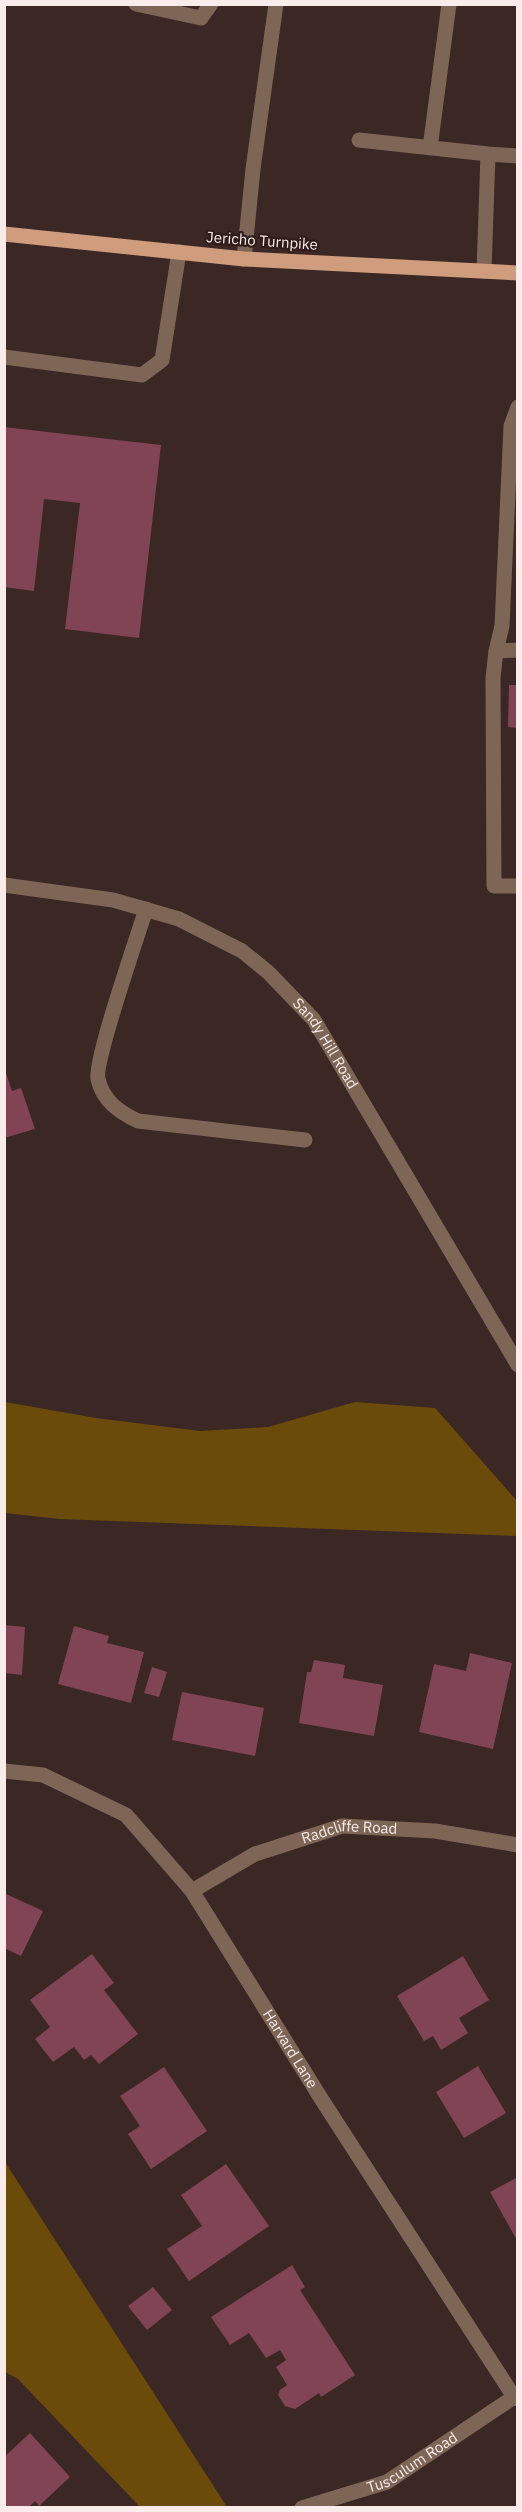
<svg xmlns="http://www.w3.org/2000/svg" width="522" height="2512" viewBox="0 0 522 2512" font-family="'IBM Plex Sans',sans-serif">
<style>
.forest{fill:#6b4b0a}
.building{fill:#814455}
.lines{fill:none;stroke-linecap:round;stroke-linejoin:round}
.lane{stroke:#7e6657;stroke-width:15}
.street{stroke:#7e6657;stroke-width:15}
.primary{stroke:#cf9d7e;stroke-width:15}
.labels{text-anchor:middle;stroke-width:4.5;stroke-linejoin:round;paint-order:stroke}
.street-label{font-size:15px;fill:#faecea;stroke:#301d1b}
</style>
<rect width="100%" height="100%" fill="#3b2724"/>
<!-- forest -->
<path class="forest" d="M5 1402 96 1418 200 1431 268 1427 355 1402 435 1408 517 1501V1536L60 1519 5 1513Z
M5 2162 227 2507H140L18 2379 5 2372Z"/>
<!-- building -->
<path class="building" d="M4 427 161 445 139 638 65 629 80 503 44 499 34 591 4 587Z
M509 685H518V728L508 727Z
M4 1067 12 1091 21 1088 35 1129 4 1138Z
M4 1625 25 1627 22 1675 4 1673Z
M74 1626 109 1636 107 1643 144 1652 131 1703 58 1684Z
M470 1653 512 1663 493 1749 419 1732 434 1664 466 1671Z
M314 1660 345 1665 343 1678 383 1685 374 1736 299 1723 307 1672H311Z
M152 1667 167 1672 159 1697 144 1693Z
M182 1692 264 1708 255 1756 172 1740Z
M4 1893 43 1911 21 1956 4 1948Z
M92 1954 114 1983 104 1990 138 2034 99 2064 91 2055 84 2060 74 2047 53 2062 35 2039 50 2027 30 2000Z
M463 1956 489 2000 459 2018 468 2033 441 2050 433 2036 424 2041 397 1996Z
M478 2066 506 2113 464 2138 436 2092Z
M164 2067 207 2131 151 2169 128 2134 140 2126 120 2096Z
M226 2164 269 2226 189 2281 167 2249 202 2226 181 2195Z
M518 2177V2242L490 2192Z
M292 2265 305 2287 300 2290 355 2375 321 2397 319 2393 295 2409 285 2406 278 2395 280 2390 287 2385 276 2367 286 2360 280 2350 266 2358 249 2333 230 2345 211 2317Z
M153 2287 172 2310 147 2330 128 2306Z
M30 2433 70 2477 39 2506 35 2501 28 2508H4V2457Z"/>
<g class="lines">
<!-- lane -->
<path class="lane" d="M136 4 201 18 211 4
M359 140 488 154 484 271
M430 148 449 4
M488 154 518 156
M244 259 253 169 276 4
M4 357 142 375 162 360 179 252
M518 407 511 426 502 626 496 651 493 678 494 886H518
M496 651 518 650
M146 909C138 935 94 1061 98 1079 103 1101 119 1112 138 1121L305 1140"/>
<!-- street -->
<g class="street">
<path id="s1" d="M4 885 113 900 179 919 242 951 269 973 314 1020 518 1365"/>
<path id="s2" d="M4 1771 43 1775 126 1815 192 1891 322 2100 514 2397 518 2399"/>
<path id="s3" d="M192 1891 255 1854 342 1826 435 1831 518 1845"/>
<path id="s4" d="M302 2508 387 2482 514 2397"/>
</g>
<!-- primary -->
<path class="primary" d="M4 234 244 259 518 273"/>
</g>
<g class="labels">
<!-- street labels -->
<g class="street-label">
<text transform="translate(262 241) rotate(4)" y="5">Jericho Turnpike</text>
<text dy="5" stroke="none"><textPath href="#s1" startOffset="375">Sandy Hill Road</textPath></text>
<text dy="5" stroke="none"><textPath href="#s3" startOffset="171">Radcliffe Road</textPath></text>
<text dy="5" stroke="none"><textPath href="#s2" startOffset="418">Harvard Lane</textPath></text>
<text dy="5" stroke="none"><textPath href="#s4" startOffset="120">Tusculum Road</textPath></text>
</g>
</g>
<!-- border -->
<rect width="522" height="2512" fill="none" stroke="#faecea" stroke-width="12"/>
</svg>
